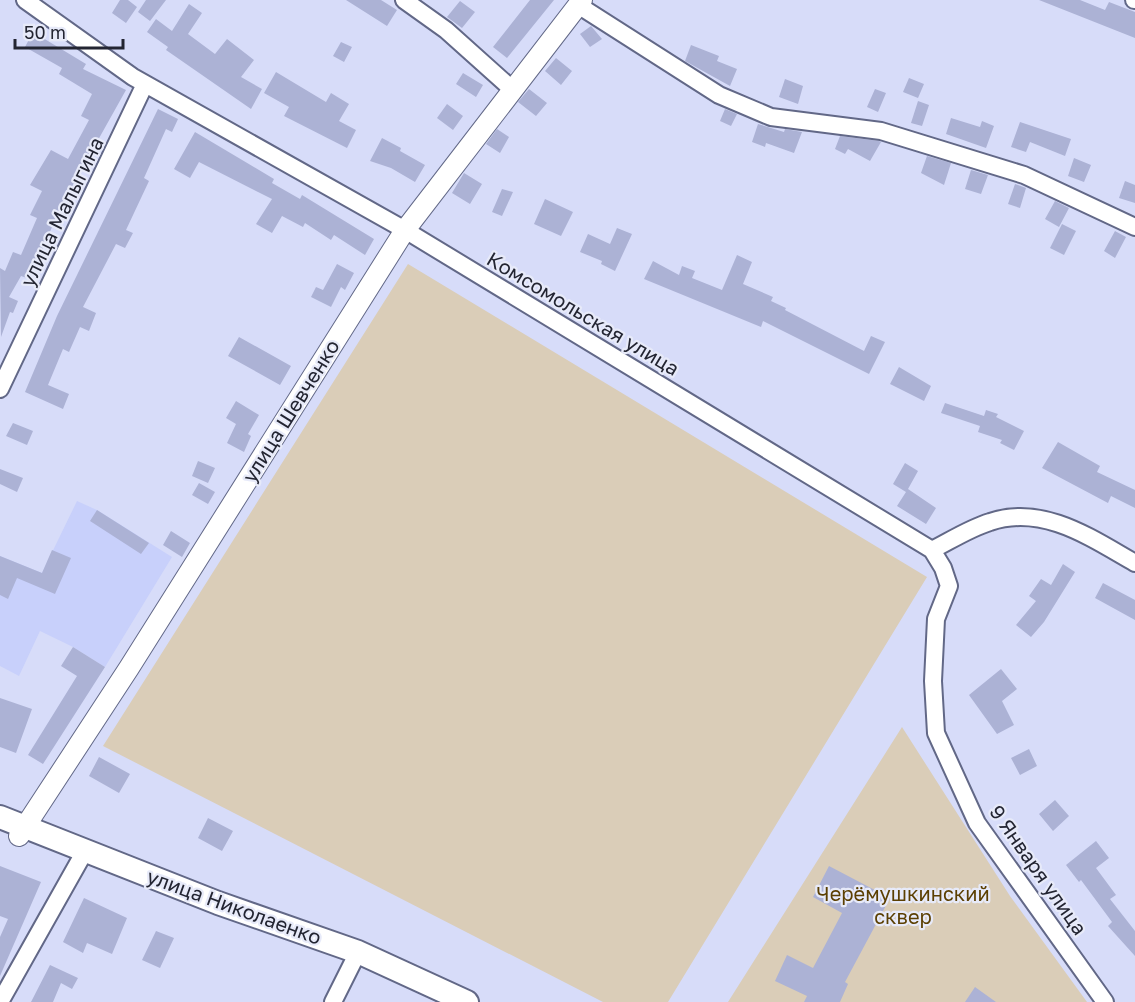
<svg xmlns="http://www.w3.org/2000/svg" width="1135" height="1002" viewBox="0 0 1135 1002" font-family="'Golos Text',sans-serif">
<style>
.built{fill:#c8d0fb}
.green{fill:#dacdb8}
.building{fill:#acb2d5}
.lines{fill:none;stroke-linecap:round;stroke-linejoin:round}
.minor-casing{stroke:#626887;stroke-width:20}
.tertiary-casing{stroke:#626887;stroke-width:22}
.secondary-casing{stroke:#626887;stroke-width:26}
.minor{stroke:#fff;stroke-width:16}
.tertiary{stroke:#fff;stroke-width:20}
.secondary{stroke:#fff;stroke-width:22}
.labels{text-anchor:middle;stroke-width:4.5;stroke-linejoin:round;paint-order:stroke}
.street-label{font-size:20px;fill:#232532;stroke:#e7eaf9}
.park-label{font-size:20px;fill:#5b3f02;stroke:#e7eaf9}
</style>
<rect width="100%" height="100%" fill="#d7dcf9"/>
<!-- built -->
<path class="built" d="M77 501 97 510 172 557 105 667 73 647 40 631 19 676 0 666V556L42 573Z"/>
<!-- green -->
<path class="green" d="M408 264 927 577 668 1002H603L103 746Z
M902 727 1010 896 1087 1002H728Z"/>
<!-- building -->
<path class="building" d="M120 0H128L137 7 126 23 112 13Z
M146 0H166L150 21 138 12Z
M346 0H381L397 10 387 26Z
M530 0H554L507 58 493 47Z
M1039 0H1080L1105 10 1109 2 1135 12V38Z
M460 1 475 12 462 28 447 17Z
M189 4 202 13 188 34 215 54 227 39 254 60 241 77 262 89 251 109 166 50 168 47 147 32 156 19 172 31Z
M591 26 602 39 590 47 580 34Z
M33 32 86 64 83 69 126 90 60 208 30 279 21 276 9 297 18 301 13 313 10 312 1 337 0 268 5 271 13 252 21 255 37 218 30 215 42 191 30 185 51 150 68 159 89 120 81 116 92 94 59 74 62 68 25 47Z
M341 42 352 47 344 62 333 56Z
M691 45 719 56 717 61 737 69 730 86 685 61Z
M556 58 572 71 561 85 545 71Z
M276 72 326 102 331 93 349 104 339 121 356 130 347 148 284 116 289 107 264 93Z
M463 73 483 85 476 97 456 84Z
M909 78 924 84 918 98 903 92Z
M785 79 803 86 798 104 779 97Z
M529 89 547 103 536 116 518 102Z
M875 89 886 93 878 112 867 107Z
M918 101 929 105 922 126 911 123Z
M447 104 463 116 453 130 437 118Z
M158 109 178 119 172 132 166 129 144 178 149 181 126 230 133 233 125 248 116 244 83 307 96 313 89 331 80 327 69 352 63 349 48 385 69 394 63 409 25 392 57 316Z
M725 109 737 114 731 126 720 121Z
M951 118 980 127 982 121 994 126 986 148 946 134Z
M1020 122 1071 139 1065 156 1030 142 1026 152 1011 147Z
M758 124 784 132 785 129 802 132 794 153 766 143 765 147 752 142Z
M497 129 509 137 500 153 486 144Z
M195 132 274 179 272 183 300 199 302 195 374 239 365 255 334 235 331 240 305 223 303 227 282 216 272 233 256 224 272 199 199 162 190 178 174 169Z
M840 136 879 141 881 142 870 161 848 149 845 154 835 149Z
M382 138 401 148 400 151 425 165 415 182 391 168 370 161Z
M927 156 951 163 944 185 921 173Z
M1074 158 1091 165 1084 182 1068 176Z
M971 170 988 175 981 194 965 189Z
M464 173 482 184 470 204 452 193Z
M1125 181 1135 185V203L1119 198Z
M1015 184 1026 188 1020 208 1008 204Z
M502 189 513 192 502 216 492 212Z
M545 199 573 212 561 236 534 224Z
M1055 201 1069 208 1059 227 1045 219Z
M1062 224 1076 231 1064 255 1050 248Z
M617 228 632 234 615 271 601 264 602 261 580 252 588 234 610 244Z
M1115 231 1126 237 1115 258 1104 251Z
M737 255 752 262 743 284 773 297 771 301 786 308 785 310 864 351 871 336 885 342 869 374 763 321 761 327 644 279 653 261 679 275 682 266 695 271 692 278 722 290Z
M337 264 354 273 345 290 341 287 331 307 311 297 316 287 323 290Z
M239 337 291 366 280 385 228 356Z
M899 367 931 386 924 401 890 384Z
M236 401 259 415 248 434 251 436 244 452 227 443 236 424 226 418Z
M945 403 984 416 986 410 998 414 996 417 1024 431 1014 450 1000 443 1002 440 978 432 980 426 941 413Z
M13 423 33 431 27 445 6 436Z
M1058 442 1100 466 1097 472 1135 490V508L1111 496 1108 503 1042 468Z
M198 461 215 468 208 483 192 476Z
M905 463 918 471 908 489 936 508 926 524 897 506 906 492 893 484Z
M0 469 23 478 17 492 0 484Z
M199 483 215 492 208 504 192 495Z
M97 510 149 543 141 554 90 521Z
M171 531 190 543 182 557 163 545Z
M52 550 71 558 55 594 17 578 8 599 0 595V556L42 573Z
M1063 564 1075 572 1044 622 1031 637 1016 625 1036 601 1029 596 1041 579 1051 585Z
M1103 583 1135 600V620L1095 598Z
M73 647 105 667 43 764 28 755 77 676 61 666Z
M1001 669 1017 689 1002 701 1014 725 997 734 969 695Z
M0 698 32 709 16 753 0 747Z
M1029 749 1037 766 1020 775 1011 758Z
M99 757 130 774 119 793 89 776Z
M1055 800 1069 816 1053 831 1039 814Z
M208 818 233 831 222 851 198 838Z
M1096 841 1109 858 1096 868 1116 895 1110 899 1135 931V956L1108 926 1112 922 1081 880 1079 882 1066 865Z
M0 866 41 882 0 976V937L8 919 0 916Z
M829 866 890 898 845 982 848 984 840 1002H804L807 996 775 981 787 955 813 968 842 913 813 897Z
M84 898 127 918 112 954 87 943 83 953 63 942Z
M156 931 174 938 160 968 142 960Z
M50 965 78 978 72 989 61 983 53 1002H31Z
M975 987 996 1002H965Z"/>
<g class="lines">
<defs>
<path id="minor" d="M25 0 133 77 405 230 932 550C950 541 970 528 990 522 1043 504 1091 538 1135 563
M404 0 446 30 513 90
M1134 0H1135
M578 5 719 95 771 117 881 131 1024 175 1135 227
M0 389 145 84
M932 550 943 568 949 586 936 619 933 681 936 733 977 823 1105 1002
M0 1002 85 851
M333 1002 358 952"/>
<path id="tertiary" d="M19 836 129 668 405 230 582 0"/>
<path id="secondary" d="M0 817 218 903 358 952 467 1002"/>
</defs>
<!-- minor casing -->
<use href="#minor" class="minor-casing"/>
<!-- tertiary casing -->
<use href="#tertiary" class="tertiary-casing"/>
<!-- secondary casing -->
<use href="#secondary" class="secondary-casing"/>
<!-- minor -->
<use href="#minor" class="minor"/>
<!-- tertiary -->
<use href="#tertiary" class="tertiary"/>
<!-- secondary -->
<use href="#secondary" class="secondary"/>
</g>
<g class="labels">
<!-- street labels -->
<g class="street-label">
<text transform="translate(62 212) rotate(-64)" y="7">улица Малыгина</text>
<text transform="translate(583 314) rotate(31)" y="7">Комсомольская улица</text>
<text transform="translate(291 411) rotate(-58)" y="7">улица Шевченко</text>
<text transform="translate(1038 870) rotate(55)" y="7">9 Января улица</text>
<text transform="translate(234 907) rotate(20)" y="7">улица Николаенко</text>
</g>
<!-- park labels -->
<g class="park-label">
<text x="903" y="901">Черёмушкинский<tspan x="903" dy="23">сквер</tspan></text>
</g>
</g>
<!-- scale -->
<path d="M15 39v9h108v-9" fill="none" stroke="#232532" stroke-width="3"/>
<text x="24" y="39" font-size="18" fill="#232532" stroke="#e7eaf9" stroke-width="4.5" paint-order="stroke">50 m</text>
</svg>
